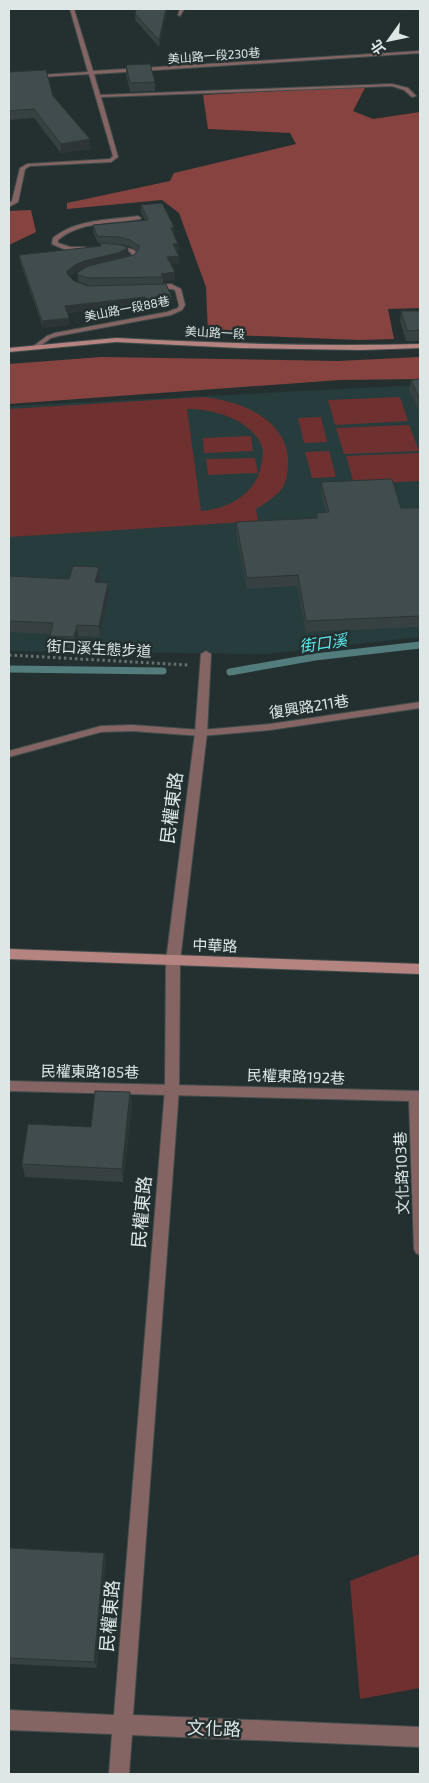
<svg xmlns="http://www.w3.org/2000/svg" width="429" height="1783" viewBox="0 0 429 1783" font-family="'Exo 2','Noto Sans TC',sans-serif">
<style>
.built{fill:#273c3d}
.green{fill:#6f312f;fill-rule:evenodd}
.forest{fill:#864340}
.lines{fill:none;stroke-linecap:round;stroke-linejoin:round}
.stream{stroke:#537c7c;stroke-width:7}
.lane-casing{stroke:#424d4d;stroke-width:2}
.street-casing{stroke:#424d4d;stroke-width:2}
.secondary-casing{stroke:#424d4d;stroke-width:2}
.path{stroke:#687272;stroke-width:3;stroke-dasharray:2.5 3;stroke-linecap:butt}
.lane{fill:#856563;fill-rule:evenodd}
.street{fill:#856563;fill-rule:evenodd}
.secondary{fill:#b68480;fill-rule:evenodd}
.wall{fill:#374142;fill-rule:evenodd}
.shaded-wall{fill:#2d3536}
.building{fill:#404c4d;stroke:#2d3536}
.labels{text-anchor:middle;stroke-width:5;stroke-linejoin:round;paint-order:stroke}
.far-street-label{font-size:12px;fill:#dee6e6;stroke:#243030}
.street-label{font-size:15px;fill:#dee6e6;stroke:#243030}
.water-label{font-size:16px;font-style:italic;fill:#59eaee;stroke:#243030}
.near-street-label{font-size:18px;fill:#dee6e6;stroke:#243030}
</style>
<rect width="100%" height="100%" fill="#243030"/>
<!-- built -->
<path class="built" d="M420 385V637L266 654 9 651V406Z"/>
<!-- green -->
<path class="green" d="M203 397C239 400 290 420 288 464 288 472 286 484 281 490 275 497 264 504 256 509L258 521 9 537V409ZM187 409C212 408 253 420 262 447 264 452 262 461 261 466 256 494 228 509 201 511Z
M400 397 408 421 335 425 328 400Z
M321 417 327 442 304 443 298 418Z
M409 425 419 451 344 454 336 428Z
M251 436 253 451 204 453 203 438Z
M329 451 336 477 312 478 305 452Z
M420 453V481L354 484 346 456Z
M255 458 258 473 208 475 206 459Z
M420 1554V1688L360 1699 350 1581Z"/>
<!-- forest -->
<path class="forest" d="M366 86 353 111 373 119 420 112V308L388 309 394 339 359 340 208 334 206 287 179 213 162 200 67 209V203L170 181 174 173 296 144 290 133 208 129 203 95Z
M31 210 36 232 9 245V211Z
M101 357 338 361 420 357V379L340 380 9 404V364Z"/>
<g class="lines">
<!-- stream -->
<path class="stream" d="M9 669 163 671
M230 672 315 657 420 645"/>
<defs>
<path id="lane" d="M70 9H74L93 71 420 51V53L94 74 100 95 392 84 408 88 416 96 412 97 404 90 392 86 101 97 118 157 111 162 30 166 25 169 18 202 9 207V203L12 201 20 168 27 164 110 159 113 156 89 74 9 79V77L88 72Z
M180 9H184L180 16 178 15Z
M138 216 141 218 140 219C113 224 80 221 58 240V243L70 247H85L87 248V250H66L52 244 53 238C76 219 110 220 138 216Z
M117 245 134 250 138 255 134 260 124 263V261L132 255 130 252 115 248V246Z
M171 284 181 289 185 305 182 310 171 315 58 336 51 338 36 349 31 348 47 336 55 333 167 312 178 308 179 305 175 290C167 287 158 291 151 287L154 285Z
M420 702V708L270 730 201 736 132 731 101 732 9 757V751L101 726 132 725 201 730 270 724Z
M9 1081 420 1091V1255L416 1253 414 1249 409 1101 9 1091Z"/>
<path id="street" d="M206 651 211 654 207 733 180 961 179 1089 133 1715 420 1727V1747L132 1735 129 1774H109L112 1734 9 1730V1710L114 1715 165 1089 166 961 195 733 201 654Z"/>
<path id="secondary" d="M116 338C217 343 319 347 420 344V348L361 350 240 348 116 342 9 352V348Z
M9 949 420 964V974L9 959Z"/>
</defs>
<!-- lane casing -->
<use href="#lane" class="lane-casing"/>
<!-- street casing -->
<use href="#street" class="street-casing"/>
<!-- secondary casing -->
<use href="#secondary" class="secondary-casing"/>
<!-- path -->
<path class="path" d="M9 655 188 665"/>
<!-- lane -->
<use href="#lane" class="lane"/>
<!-- street -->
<use href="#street" class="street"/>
<!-- secondary -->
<use href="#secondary" class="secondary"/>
</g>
<!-- wall -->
<path class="wall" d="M136 9H167L159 47 135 20Z
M126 65 155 82V91L130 92 126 74Z
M9 72 53 96 91 149 61 153 34 118 9 120Z
M141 205 174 227V234L178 244 179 251H176L179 263 171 264 175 280 163 281V284L172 298V305L147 308 146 305 67 313 70 325 43 328 20 262 19 255 100 247V243H98L93 232V225L145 220 141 212ZM109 244H121L131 247 137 252 134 255 126 257 129 255ZM87 267 77 273 78 281 79 282 89 285 88 286 74 281 70 277 75 272Z
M401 311H420V341H406L400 321Z
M420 379V413L409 390 411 380Z
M321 482 401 508H420V627L306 632 297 586 247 589 236 533V522L316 518V513L326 512 321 493Z
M99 567 100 578 98 583H108L109 594 100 637 78 636 75 648 51 647 50 636 51 634 9 632V576L69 579Z
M130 1092 132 1106 123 1182 25 1177 22 1164 91 1127Z
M9 1548 104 1553 106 1561 97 1668 9 1664Z"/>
<!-- shaded-wall -->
<path class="shaded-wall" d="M166 9H167L159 47V40Z
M90 139 91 149 61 153V144Z
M174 227 175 234 171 235V228Z
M173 244H178L179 251H173Z
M128 248 129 255 119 260 84 268 75 272 68 279V281L67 271 75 265 84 261Z
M179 256V263L167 265V257Z
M175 272V280L163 281V277L161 274Z
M145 297 146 305 65 313V306Z
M172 298V305L147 308V300Z
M69 318 70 325 43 328 42 321Z
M99 567 100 578 96 593 95 582Z
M108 583 109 594 100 637 99 626Z
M77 625 78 636 75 648 74 637Z
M130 1092 132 1106 123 1182 122 1169Z
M104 1553 106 1561 97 1668 94 1662Z"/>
<!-- building -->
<path class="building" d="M136 9H166L159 40 135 14Z
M150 64 155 82 130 83 126 65Z
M46 70 53 96 90 139 61 144 34 109 9 111V72Z
M162 203 174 227 171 228 178 244H173L179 256 167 257 175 272 161 274 163 277 89 278 78 275 77 273 88 266 134 255 139 249V246L130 240 120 237 97 236 93 225 148 220 141 205Z
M100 243 122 245 128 248 118 253 84 261 75 265 67 271V274L74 281 88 286 166 284 172 298 147 300 145 297 65 306 69 318 42 321 19 255 101 246Z
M401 311H420V330L407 331Z
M420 379V400L411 380Z
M392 479 401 508H420V616L306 621 298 575 247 578 236 522 318 518 316 513 329 512 321 482Z
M73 566 99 567 95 582 108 583 99 626 77 625 74 637 50 636 53 623 9 621V576L69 579Z
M95 1091 130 1092 122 1169 22 1164 28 1124 91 1127Z
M9 1548 104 1553 94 1662 9 1658Z"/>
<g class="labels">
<!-- far-street labels -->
<g class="far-street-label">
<text transform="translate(214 56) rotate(-4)" y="4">美山路一段230巷</text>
<text transform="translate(127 309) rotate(-11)" y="4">美山路一段88巷</text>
<text transform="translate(215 333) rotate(3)" y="4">美山路一段</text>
</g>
<!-- street labels -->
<g class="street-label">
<text transform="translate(99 649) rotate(3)" y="5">街口溪生態步道</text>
<text transform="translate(309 707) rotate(-9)" y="5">復興路211巷</text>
<text transform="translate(215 946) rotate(2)" y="5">中華路</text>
<text transform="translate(90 1072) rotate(1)" y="5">民權東路185巷</text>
<text transform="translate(296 1077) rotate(2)" y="5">民權東路192巷</text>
<text transform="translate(402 1173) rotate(-92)" y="5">文化路103巷</text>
</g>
<!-- water labels -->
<g class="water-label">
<text transform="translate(323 643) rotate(-8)" y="6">街口溪</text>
</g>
<!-- near-street labels -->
<g class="near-street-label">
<text transform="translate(172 808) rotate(-83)" y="6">民權東路</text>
<text transform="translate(142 1212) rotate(-85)" y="6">民權東路</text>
<text transform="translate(110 1616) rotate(-85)" y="6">民權東路</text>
<text transform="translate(214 1729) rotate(2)" y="6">文化路</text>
</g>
</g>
<!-- border -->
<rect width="429" height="1783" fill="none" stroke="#dee6e6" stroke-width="20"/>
<!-- north arrow -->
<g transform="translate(389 40) rotate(237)" stroke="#243030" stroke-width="4" paint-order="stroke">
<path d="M0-4L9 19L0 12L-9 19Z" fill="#dee6e6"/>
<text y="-8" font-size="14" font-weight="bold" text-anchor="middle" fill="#dee6e6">北</text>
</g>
</svg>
